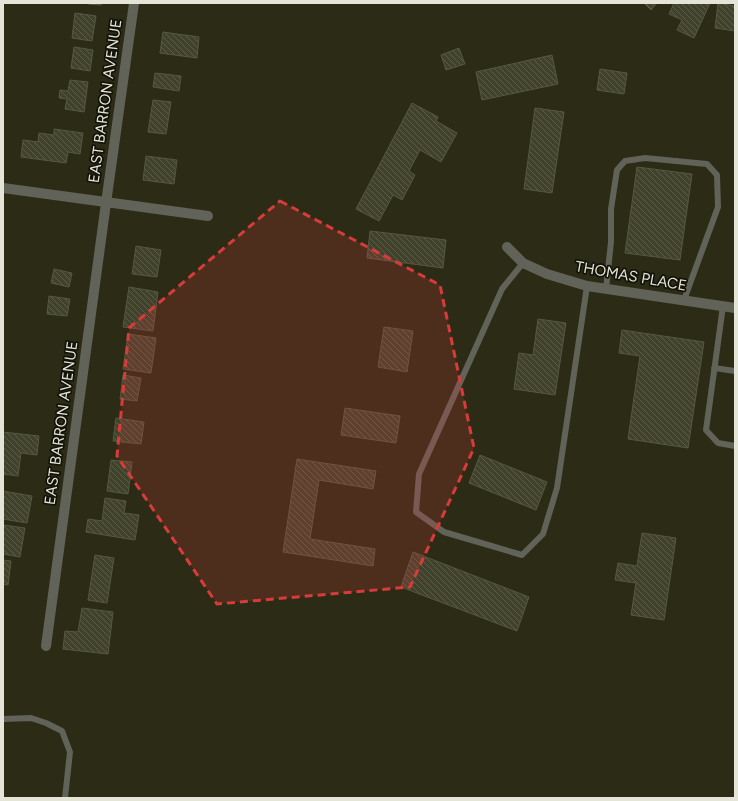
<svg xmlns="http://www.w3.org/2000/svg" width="738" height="801" viewBox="0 0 738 801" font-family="Figtree,sans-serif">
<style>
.building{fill:url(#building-back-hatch);stroke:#575841}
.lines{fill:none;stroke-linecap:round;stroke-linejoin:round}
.lane{stroke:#616258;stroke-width:6}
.street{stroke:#616258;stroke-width:10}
.marked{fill:#d73b3a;fill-opacity:0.2;stroke:#d73b3a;stroke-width:3;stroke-dasharray:8 5;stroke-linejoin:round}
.labels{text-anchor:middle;stroke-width:3.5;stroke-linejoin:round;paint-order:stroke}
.street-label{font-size:15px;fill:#e4e4d7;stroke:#13130a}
</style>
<defs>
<pattern id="building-back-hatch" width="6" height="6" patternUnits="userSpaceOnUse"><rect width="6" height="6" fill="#41422b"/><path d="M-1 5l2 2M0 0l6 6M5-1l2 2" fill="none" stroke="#5c5d49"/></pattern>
</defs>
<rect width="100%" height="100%" fill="#2b2b16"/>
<!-- building -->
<path class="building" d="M88 3H101V5L88 4Z
M644 3H657L651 10Z
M674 3H710L694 38 677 30 682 20 669 14Z
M718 3 735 6V31L715 28Z
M75 13 96 16 92 41 72 38Z
M163 32 199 37 197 58 160 53Z
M74 47 93 50 90 71 71 68Z
M459 48 465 64 446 70 441 55Z
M552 55 558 84 482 100 476 72Z
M600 69 627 73 624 94 597 90Z
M155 73 181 76 179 91 153 87Z
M70 80 88 82 84 112 65 109 67 99 59 98 60 90 68 91Z
M153 100 171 102 166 134 148 132Z
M412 103 438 117 436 121 457 133 441 162 420 150 409 171 415 175 402 200 393 195 379 221 356 209Z
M535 108 564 112 552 193 524 189Z
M54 129 83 133 80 154 68 152 66 163 21 157 23 140 38 142 39 133 54 135Z
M146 156 177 160 174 184 143 180Z
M637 167 692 174 680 260 625 253Z
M370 231 446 240 443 268 367 258Z
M136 246 161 250 157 277 132 274Z
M54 269 72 273 69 287 51 283Z
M129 287 158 292 153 331 123 327Z
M49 296 70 299 67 316 47 314Z
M538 319 566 323 555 395 514 389 519 353 533 355Z
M384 327 413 331 407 372 378 367Z
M622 330 704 342 688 448 628 439 640 356 619 353Z
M128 334 156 338 151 373 123 369Z
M123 375 141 378 137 401 120 399Z
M345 408 400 416 396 443 341 435Z
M116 418 144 422 141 444 113 441Z
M3 432 39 436 37 455 21 453 18 476 3 474Z
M480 455 547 482 536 510 469 483Z
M297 459 376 471 373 489 319 480 310 539 375 549 373 566 283 552Z
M111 460 132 462 128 494 107 491Z
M3 491 32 496 27 523 3 519Z
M105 498 126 501 124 513 139 515 135 540 86 532 88 519 102 521Z
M3 525 25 528 20 557 3 554Z
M642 533 676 538 664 620 631 615 636 583 615 580 618 563 637 566Z
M413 552 529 597 517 631 401 587Z
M95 555 114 558 107 603 88 600Z
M3 560 11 561 8 585 3 584Z
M82 608 113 612 108 654 63 649 65 631 78 632Z"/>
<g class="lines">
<!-- lane -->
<path class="lane" d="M523 263 502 289 419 474 416 512 444 532 522 555 543 534 557 488 587 286
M606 289 611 242V209L617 170 625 161 645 158 707 164 717 175 718 207 684 300
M723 306 706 430 718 443 735 446
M714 368 735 371
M3 719 31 718 46 723 62 731 70 752 65 798"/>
<!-- street -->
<path class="street" d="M3 188 208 216
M507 247 523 263 547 274 587 286 735 308
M46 646 106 203 134 3"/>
</g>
<!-- marked area -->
<path class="marked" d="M280 201 440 285 474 448 410 587 217 604 117 456 129 328Z"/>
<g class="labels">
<!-- street labels -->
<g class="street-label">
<text transform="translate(105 101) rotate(-82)" y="5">EAST BARRON AVENUE</text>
<text transform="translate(631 276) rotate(10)" y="5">THOMAS PLACE</text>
<text transform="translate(61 423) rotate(-82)" y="5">EAST BARRON AVENUE</text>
</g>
</g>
<!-- border -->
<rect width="738" height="801" fill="none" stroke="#e4e4d7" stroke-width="8"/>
</svg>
